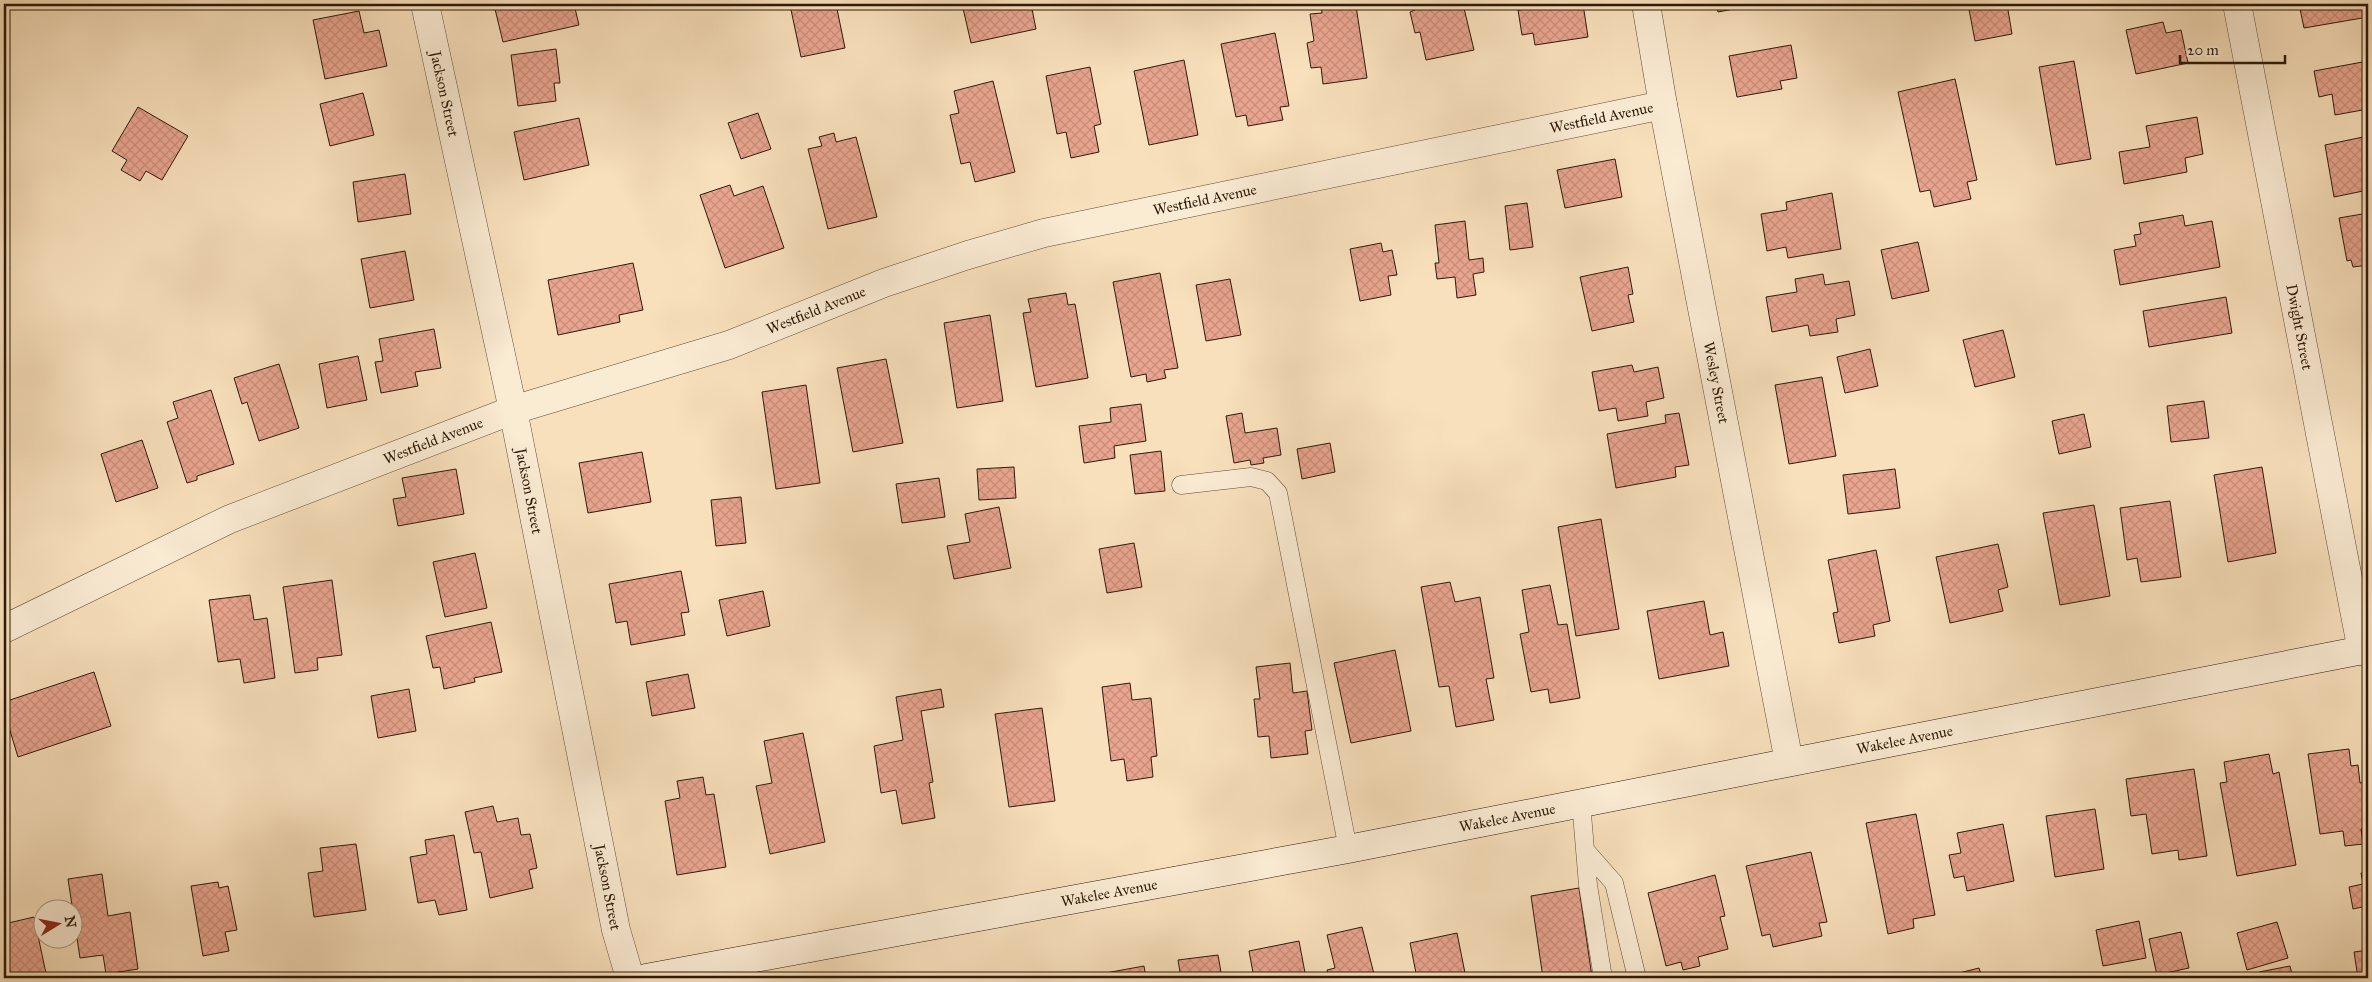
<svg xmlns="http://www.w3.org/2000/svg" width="2372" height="982" viewBox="0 0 2372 982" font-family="'IM FELL Great Primer',serif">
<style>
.building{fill:url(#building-cross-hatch);stroke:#2d1a08}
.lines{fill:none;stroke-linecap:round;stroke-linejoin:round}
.service-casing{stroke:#604c35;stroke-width:19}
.minor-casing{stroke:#604c35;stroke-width:29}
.secondary-casing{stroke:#2d1a08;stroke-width:29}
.service{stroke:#faebd3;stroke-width:18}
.minor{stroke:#faebd3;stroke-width:28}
.secondary{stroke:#faebd3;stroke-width:28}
.labels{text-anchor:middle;stroke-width:4.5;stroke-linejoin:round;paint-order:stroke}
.street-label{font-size:15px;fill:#2d1a08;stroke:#faebd3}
</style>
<defs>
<pattern id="building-cross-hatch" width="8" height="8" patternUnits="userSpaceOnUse" patternTransform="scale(1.25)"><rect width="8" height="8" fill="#e9a58f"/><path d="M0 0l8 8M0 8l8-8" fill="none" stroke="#c88d7a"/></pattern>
</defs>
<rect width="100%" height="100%" fill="#f8e0bc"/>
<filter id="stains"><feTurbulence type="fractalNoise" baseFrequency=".004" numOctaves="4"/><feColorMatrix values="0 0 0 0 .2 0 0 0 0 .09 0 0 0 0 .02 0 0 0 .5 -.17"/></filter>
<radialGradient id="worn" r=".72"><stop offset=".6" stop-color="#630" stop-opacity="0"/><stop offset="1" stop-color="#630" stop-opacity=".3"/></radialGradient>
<!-- building -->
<path class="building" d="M501 4H574L579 25 503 42 494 5Z
M797 4H836L845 48 801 57 790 5Z
M962 4H1031L1036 29 971 43Z
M1321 4H1338L1339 9 1356 6 1367 78 1323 84 1321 67 1311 68 1307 43 1314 41 1310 14 1322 13Z
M1414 4H1463L1474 50 1426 60 1420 32 1415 33 1410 12 1415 10Z
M1528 4H1583L1588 37 1535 45 1533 33 1522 35 1518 10 1528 9Z
M1716 4H1760L1718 12Z
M1968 4H2007L2012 34 1975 41Z
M2299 4H2368V17L2304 28Z
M359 11 364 33 379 30 387 66 325 79 313 20Z
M2163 22 2166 33 2181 30 2188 63 2136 74 2126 30Z
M1275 33 1289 106 1280 107 1283 120 1248 126 1246 115 1236 117 1221 44Z
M1791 45 1797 78 1780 81 1782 89 1737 97 1729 56Z
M556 49 560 83H554L556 101 518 106 511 55Z
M1184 60 1198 135 1149 145 1134 71Z
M2074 61 2091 159 2056 165 2039 67Z
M2368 61V109L2335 115 2332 94 2319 97 2314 71Z
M1090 67 1101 124 1094 126 1099 152 1071 158 1066 132 1057 134 1046 76Z
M1955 79 1977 180 1967 182 1971 199 1934 207 1930 190 1920 192 1898 92Z
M993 81 1015 172 975 182 970 162 961 164 950 115 959 113 954 91Z
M363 93 374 135 330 146 320 104Z
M138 107 188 136 162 180 146 171 140 181 121 170 127 160 112 151Z
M758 113 771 149 741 159 728 123Z
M2197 117 2203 154 2185 158 2187 172 2124 184 2119 152 2150 147 2146 126Z
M579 118 589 165 524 180 514 132Z
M834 133 836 142 856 137 877 217 828 229 808 149 822 146 819 137Z
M2368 136V190L2334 197 2325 145Z
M1615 159 1622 197 1565 208 1557 170Z
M405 174 411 214 358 222 353 182Z
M730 185 734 196 763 186 784 248 725 268 700 195Z
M1832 193 1841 249 1788 258 1786 247 1767 251 1761 214 1787 210 1786 202Z
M1527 203 1533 247 1510 250 1505 206Z
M2368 213V265L2353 267 2351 260 2347 261 2339 218Z
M2183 215 2185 226 2212 221 2220 267 2120 285 2114 250 2136 246 2134 235 2141 234 2139 223Z
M1465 221 1469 260 1483 258 1484 272 1473 274 1476 295 1457 298 1455 277 1437 279 1435 263H1439L1435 225Z
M1918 242 1929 291 1892 299 1881 250Z
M1381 243 1383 252 1392 250 1397 275 1388 276 1391 295 1360 301 1350 249Z
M405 251 414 300 370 308 361 259Z
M633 263 643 310 619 315 620 322 558 335 548 280Z
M4 265 10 268 4 278Z
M1628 267 1633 294 1628 295 1634 322 1592 331 1580 277Z
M1160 273 1178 368 1164 370 1166 378 1147 382 1146 374 1131 377 1113 282Z
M1823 274 1825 285 1849 281 1855 315 1836 319 1838 332 1810 336 1808 325 1772 332 1766 297 1797 292 1795 279Z
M1230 279 1241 335 1206 341 1196 285Z
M1066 293 1068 305 1075 304 1088 378 1036 387 1023 313 1031 312 1028 299Z
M2226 297 2232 333 2149 347 2143 311Z
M990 315 1003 401 957 408 944 323Z
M2368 323V343L2365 324Z
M434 329 441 368 415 372 418 386 381 393 375 362 383 361 379 339Z
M2003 330 2015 377 1975 387 1963 340Z
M1870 349 1878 386 1845 393 1837 357Z
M358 356 367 400 327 408 319 364Z
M886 359 903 443 853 452 837 368Z
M279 364 299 428 259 441 247 402 242 404 234 378Z
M1632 365 1634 372 1658 367 1664 398 1646 402 1648 416 1618 421 1616 408 1599 411 1592 372Z
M1822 377 1836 456 1789 464 1775 385Z
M806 385 820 483 776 489 762 392Z
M211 390 234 464 197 476V480L187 483 167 422 178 418 173 402Z
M2204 401 2209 438 2171 442 2167 406Z
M1141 404 1146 441 1114 446 1115 458 1084 463 1079 426 1111 422 1110 408Z
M1242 413 1245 433 1277 428 1281 455 1263 458 1264 463 1251 465 1250 460 1234 463 1226 416Z
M1679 413 1689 465 1675 467 1676 477 1616 488 1607 434 1666 423 1665 415Z
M2084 414 2091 447 2059 454 2052 421Z
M142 440 158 488 116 502 101 454Z
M1330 443 1335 472 1302 479 1297 449Z
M1161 451 1165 491 1135 494 1130 455Z
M642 452 651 502 588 513 579 463Z
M1014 467 1016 498 979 500 977 469Z
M2262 467 2276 553 2228 562 2214 475Z
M456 469 464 514 398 526 393 499 406 497 402 478Z
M1895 469 1900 508 1848 514 1843 475Z
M939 478 945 517 902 523 896 484Z
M741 497 746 543 716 546 711 500Z
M2170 501 2181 577 2141 582 2137 558 2127 560 2120 508Z
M2094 505 2110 596 2060 605 2043 513Z
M999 507 1011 568 954 579 947 546 970 542 965 514Z
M1601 519 1619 629 1576 636 1558 527Z
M1134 543 1142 587 1107 593 1099 549Z
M1998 544 2008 587 1998 590 2003 611 1950 623 1936 557Z
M1876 550 1890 621 1873 625 1875 636 1839 643 1833 613 1838 612 1828 560Z
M475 553 487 608 445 617 433 562Z
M681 571 689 612 681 613 685 635 631 645 627 621 616 623 609 584Z
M332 580 342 655 317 658 318 670 295 673 283 587Z
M1450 582 1455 602 1480 597 1494 678 1486 679 1494 720 1456 727 1449 686 1439 687 1421 587Z
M1550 585 1558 625 1567 624 1580 698 1550 703 1548 689 1531 692 1520 634 1529 632 1522 590Z
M763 591 770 626 727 636 719 600Z
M250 595 254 620 267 618 275 678 244 683 240 659 218 662 209 600Z
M1704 601 1710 635 1723 632 1729 666 1659 679 1647 611Z
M491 622 502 672 474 678 475 682 444 689 440 667 433 668 426 636Z
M1395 650 1411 731 1351 743 1334 663Z
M1290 663 1293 693 1307 691 1312 730 1305 731 1308 754 1271 758 1269 736 1258 737 1254 699H1260L1256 667Z
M94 672 111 726 18 757 4 711V702Z
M688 674 695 708 652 716 646 682Z
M1130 683 1132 700 1151 698 1157 756 1151 757 1153 777 1127 781 1124 759 1111 761 1102 687Z
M409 689 416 731 378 738 371 696Z
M941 689 944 707 921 711 933 782 929 783 935 818 902 824 896 790 881 793 874 746 903 740 896 697Z
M1042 708 1055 801 1009 807 995 714Z
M803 733 825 842 770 854 756 786 772 783 764 741Z
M2349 749 2351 766 2358 765 2360 783 2367 782 2368 806H2364L2367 828 2361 829 2363 844 2345 846 2343 831 2320 834 2308 754Z
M2269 754 2273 774 2279 772 2296 865 2237 876 2220 783 2227 782 2224 762Z
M2194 769 2207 856 2179 860 2178 850 2152 854 2146 814 2131 816 2126 779Z
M703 777 706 795 714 794 726 867 677 875 665 801 680 798 677 781Z
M493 806 497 822 518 818 521 835 530 834 537 868 529 870 533 888 490 898 481 852 474 853 465 812Z
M2095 809 2104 869 2055 877 2046 816Z
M1916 814 1935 915 1913 919 1914 928 1888 934 1866 823Z
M2003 824 2014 881 1967 891 1964 876 1954 878 1949 855 1961 853 1957 833Z
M454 835 467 910 439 915 435 900 418 903 410 857 427 854 425 840Z
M356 844 366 910 314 917 308 873 323 871 320 848Z
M1811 852 1827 922 1819 923 1822 936 1773 947 1770 934 1762 936 1746 866Z
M2368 872V912L2367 906 2353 909 2349 887 2363 884 2361 873Z
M102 874 108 916 130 912 138 969 106 974 103 955 80 958 68 879Z
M1715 875 1725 916 1720 917 1728 949 1698 957 1700 966 1683 970 1681 962 1666 966 1648 893Z
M218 882 219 888 228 886 237 930 225 932 229 951 203 956 191 886Z
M1579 888 1592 977 1543 978 1531 896Z
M34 917 47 978H4V924Z
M2139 921 2146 958 2103 966 2096 930Z
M2277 922 2288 958 2247 970 2237 933Z
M1362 927 1375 978H1329L1327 970 1335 968 1327 935Z
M2181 932 2189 968 2157 975 2149 939Z
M1457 933 1466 978H1417L1410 943Z
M1299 941 1306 978H1254L1249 951Z
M2368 950V978H2358L2354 952Z
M1218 955 1222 978H1181L1178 960Z
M1144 966 1146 978H1089V976Z
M2290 966 2293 978H2260L2259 972Z
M1979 968 1982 978H1939Z"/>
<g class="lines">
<defs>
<path id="service" d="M1181 485 1251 477 1267 481 1278 493 1348 849
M1581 802 1588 885 1603 978
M1585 850 1614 883 1637 978"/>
<g id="minor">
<path id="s1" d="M425 4 513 410 616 930 630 978"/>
<path id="s2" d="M1646 4 1663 105 1789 762"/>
<path id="s3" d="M2237 4 2362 651"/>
<path id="s4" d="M4 629 230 519 513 410 729 345 884 283 968 255 1044 233 1663 105"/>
</g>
<g id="secondary">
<path id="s5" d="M646 978 1348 849 2368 649"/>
</g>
</defs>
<!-- service casing -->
<use href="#service" class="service-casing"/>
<!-- minor casing -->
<use href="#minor" class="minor-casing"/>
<!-- secondary casing -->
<use href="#secondary" class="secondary-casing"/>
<!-- service -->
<use href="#service" class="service"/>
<!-- minor -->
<use href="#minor" class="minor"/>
<!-- secondary -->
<use href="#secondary" class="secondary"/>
</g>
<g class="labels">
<!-- street labels -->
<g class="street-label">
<text dy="5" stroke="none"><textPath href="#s1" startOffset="92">Jackson Street</textPath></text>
<text dy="5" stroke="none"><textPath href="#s4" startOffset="1684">Westfield Avenue</textPath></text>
<text dy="5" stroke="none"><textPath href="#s4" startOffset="1279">Westfield Avenue</textPath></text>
<text dy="5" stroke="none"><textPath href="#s4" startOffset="874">Westfield Avenue</textPath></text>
<text dy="5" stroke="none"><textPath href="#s3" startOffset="329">Dwight Street</textPath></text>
<text dy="5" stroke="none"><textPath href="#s2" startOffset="385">Wesley Street</textPath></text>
<text dy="5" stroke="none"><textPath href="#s4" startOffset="469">Westfield Avenue</textPath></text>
<text dy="5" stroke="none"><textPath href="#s1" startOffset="498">Jackson Street</textPath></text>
<text dy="5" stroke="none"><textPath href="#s5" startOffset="1281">Wakelee Avenue</textPath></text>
<text dy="5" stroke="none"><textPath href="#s5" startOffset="876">Wakelee Avenue</textPath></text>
<text dy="5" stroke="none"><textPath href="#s1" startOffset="902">Jackson Street</textPath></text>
<text dy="5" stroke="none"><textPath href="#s5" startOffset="471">Wakelee Avenue</textPath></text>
</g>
</g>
<!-- margin -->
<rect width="2372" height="982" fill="none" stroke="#f8e0bc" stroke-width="20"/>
<rect x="5" y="5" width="2362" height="972" fill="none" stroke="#2d1a08" stroke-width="2.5"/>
<rect x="10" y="10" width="2352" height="962" fill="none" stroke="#2d1a08"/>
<!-- north arrow -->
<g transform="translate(58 924) rotate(80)"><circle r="24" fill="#faebd3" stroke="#a89782"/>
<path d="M0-4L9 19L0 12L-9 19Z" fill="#8f2418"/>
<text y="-8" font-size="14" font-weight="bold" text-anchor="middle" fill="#2d1a08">N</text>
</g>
<!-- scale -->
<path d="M2180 55v8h105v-8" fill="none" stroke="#2d1a08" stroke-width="2.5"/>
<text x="2187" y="55" font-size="15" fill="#2d1a08" stroke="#faebd3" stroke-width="4" paint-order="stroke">20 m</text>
<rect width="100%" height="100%" filter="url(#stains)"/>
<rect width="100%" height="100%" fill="url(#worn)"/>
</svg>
